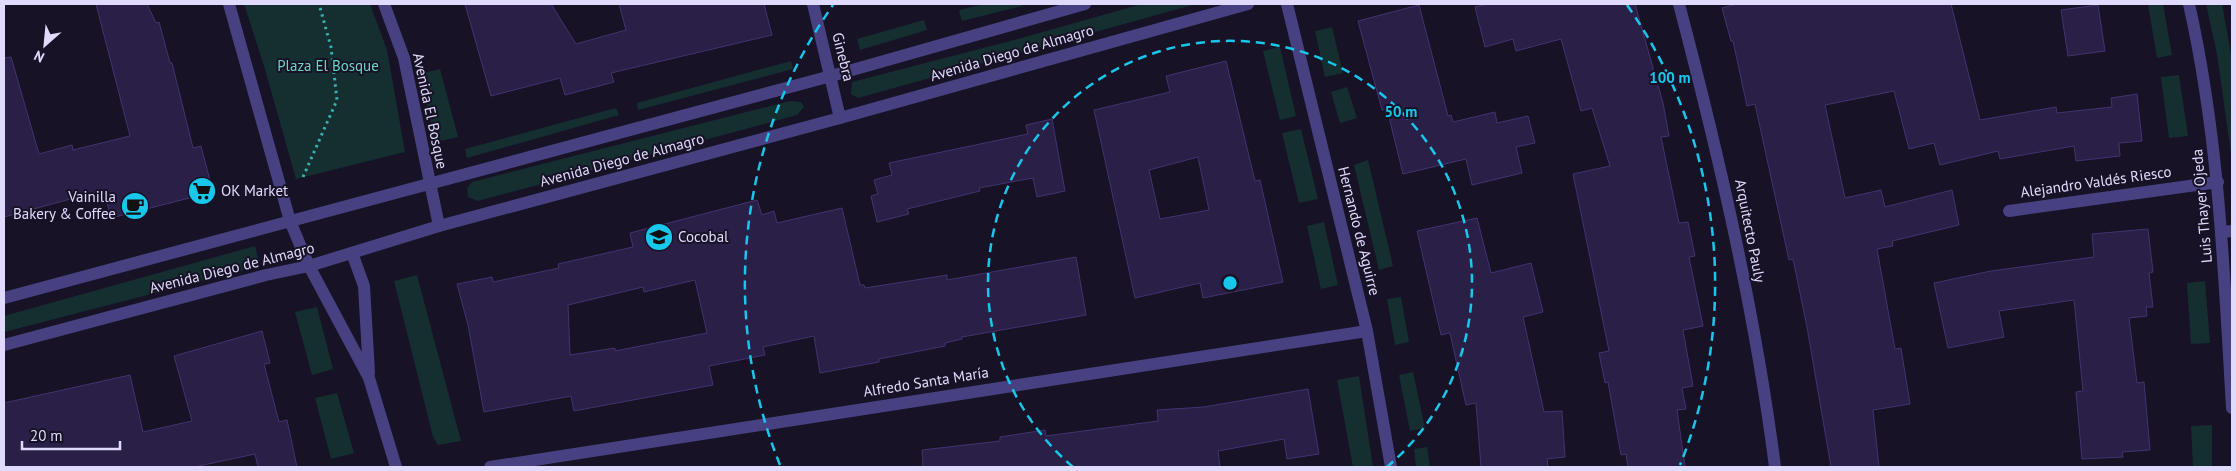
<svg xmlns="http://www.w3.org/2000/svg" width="2236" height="471" viewBox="0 0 2236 471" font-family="'PT Sans',sans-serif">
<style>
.green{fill:#152f30}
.building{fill:#2a1f46;stroke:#433370;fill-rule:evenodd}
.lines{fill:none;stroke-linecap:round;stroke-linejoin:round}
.path{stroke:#3aafb0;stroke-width:3;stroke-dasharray:2.5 4;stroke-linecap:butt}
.minor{stroke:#484181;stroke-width:12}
.tertiary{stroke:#484181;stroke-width:12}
.ring{fill:none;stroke:#17c8ec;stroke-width:2.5;stroke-dasharray:9 6}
.labels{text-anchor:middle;stroke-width:4;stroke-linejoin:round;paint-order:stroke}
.street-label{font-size:15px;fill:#e0dafc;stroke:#171226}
.park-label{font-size:15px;fill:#6bd7c3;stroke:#171226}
.poi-label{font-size:15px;fill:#e0dafc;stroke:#171226;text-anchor:start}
.centre{fill:#17c8ec;stroke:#171226;stroke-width:2.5}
.ring-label{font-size:15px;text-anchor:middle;font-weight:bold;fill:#17c8ec;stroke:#171226;stroke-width:4;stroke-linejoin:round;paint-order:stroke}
</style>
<rect width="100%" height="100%" fill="#171226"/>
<!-- green -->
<path class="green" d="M244 4H370L387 50 405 152 296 179 264 66Z
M984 4H1021L1022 6 962 21 959 10Z
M1142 4H1196L858 98 851 94 852 82 1014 40Z
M2148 4H2163L2172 55 2157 58Z
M2206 4H2222L2232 60V161L2217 54Z
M924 20 927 30 860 50 857 39Z
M1332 27 1343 73 1325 77 1315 31Z
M1280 47 1296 116 1280 120 1263 51Z
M791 61 793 69 638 110 637 103Z
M440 69 458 137 436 142 419 74Z
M2179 75 2188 136 2169 138 2161 77Z
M1347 87 1357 118 1340 123 1331 92Z
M790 101 801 102 804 107 797 115 478 201 468 197 467 188 472 182Z
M616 108 619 115 467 158 465 149Z
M1301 129 1318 199 1299 203 1282 133Z
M1368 160 1393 266 1379 270 1354 165Z
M1324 222 1338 285 1321 289 1307 226Z
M255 246 260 266 4 332V316Z
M417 275 461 441 438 445 433 437 394 281Z
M2205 281 2210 343 2191 344 2187 283Z
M1401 297 1409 342 1395 345 1387 299Z
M317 307 333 369 312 375 295 312Z
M1413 372 1425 428 1410 431 1399 375Z
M1359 376 1373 467H1353L1337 380Z
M337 393 354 453 331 459 315 398Z
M2212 425V467H2193L2191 426Z
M1427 447 1430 467H1416L1414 449Z"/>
<!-- building -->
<path class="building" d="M96 4H147L156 23 159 22 170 63H172L193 148 201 146 213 192 111 218 104 190 4 217V58L11 57 39 154 72 145 73 150 130 136Z
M465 4H551L576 44 626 30 619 4H764L772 35 611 73 614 82 565 95 560 78 491 96Z
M1488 4H1635L1663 103 1669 136 1661 137 1679 223 1688 222 1695 256 1689 257 1703 326 1683 330 1693 386 1682 388 1686 409 1677 410 1685 467H1628L1626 454 1621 455 1608 382 1605 383 1599 353 1609 351 1573 174 1610 166 1592 108 1581 111 1561 39 1516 51 1513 39 1485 47 1475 7Z
M1737 4H1951L1980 120 2056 107 2057 113 2112 107 2111 98 2137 94 2142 141 2119 143 2120 156 2076 161 2074 146 2000 159 1998 151 1940 165 1934 143 1909 149 1894 91 1825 105 1845 198 1881 190 1885 207 1952 190 1959 225 1892 241 1893 246 1877 249 1895 349 1901 348 1910 404 1873 410 1879 467H1831L1807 327 1793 259 1789 260 1755 104 1747 106 1733 41H1731L1722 8Z
M1419 5 1448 116 1451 115 1453 122 1495 112 1497 123 1528 116 1535 143 1516 147 1522 173 1472 185 1466 159 1403 174 1387 109 1382 110 1358 21Z
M2098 5 2105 51 2068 56 2061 10Z
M1226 61 1255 181 1260 180 1283 282 1203 298 1200 283 1135 298 1094 110 1170 92 1166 76ZM1198 157 1209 210 1160 219 1149 170Z
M1052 119 1065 191 1037 197 1033 178 979 188 980 191 907 209 909 214 877 222 871 196 878 194 874 180 892 175 889 163 1028 134 1026 125Z
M757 200 762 215 774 211 777 223 842 208 860 285H864L865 288 947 275V280L1076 257 1086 315 962 337V339L945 343V346L879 359V362L820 373 814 336 763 347 765 355 709 366 713 385 574 411 571 396 484 412 468 325 457 284 492 277 493 282 559 268 558 264 633 247 630 233ZM695 280 707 333 615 351V348L570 355 568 305 643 287 644 292Z
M1477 218 1491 273 1531 263 1543 312 1523 317 1544 412 1562 411 1565 457 1547 459 1548 467H1481L1476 403 1466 405 1450 333 1441 335 1417 231Z
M2148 229 2153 272 2149 273 2153 307H2146L2147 316 2129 318 2137 383 2144 382 2150 450 2122 452 2123 457 2082 459 2076 392 2083 391 2074 300 1999 311 2004 337 1948 348 1934 283 1991 271 2094 257 2092 234Z
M262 331 270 363 264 364 279 422 287 420 297 467H258L255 454 194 467H4V403L130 375 143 432 192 421 174 356Z
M1308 389 1319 454 1287 459 1284 439 1218 451 1220 467H923L922 450 1000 441V437L1045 430 1046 436 1158 421 1157 410 1204 407Z"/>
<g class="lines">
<!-- path -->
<path class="path" d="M303 177 337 100 331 47 319 4"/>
<!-- minor -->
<path class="minor" d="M229 4 290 221 309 266 369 378 396 467
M384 4 404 58 439 226
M813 4 840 118
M1287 4 1367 331 1391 467
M1679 4C1719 156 1755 311 1775 467
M2009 211 2218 182
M2221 232 2232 231
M352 253 364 286 369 373
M490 467 1367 331"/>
<!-- tertiary -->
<path class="tertiary" d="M2189 4C2219 137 2224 272 2232 408
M4 298 831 76 1085 4
M4 345 266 275 309 266 439 226 840 118 1248 4"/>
</g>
<!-- distance rings -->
<g class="ring">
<path d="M1073 467A242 242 0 1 1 1387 467"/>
<path d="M780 465A485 485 0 0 1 833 5M1627 5A485 485 0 0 1 1680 465"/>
</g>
<!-- icons -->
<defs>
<symbol id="supermarket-disc" viewBox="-11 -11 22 22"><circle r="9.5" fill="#17c8ec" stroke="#171226"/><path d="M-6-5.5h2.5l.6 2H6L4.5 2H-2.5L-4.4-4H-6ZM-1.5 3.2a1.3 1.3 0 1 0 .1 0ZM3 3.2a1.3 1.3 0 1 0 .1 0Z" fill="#111"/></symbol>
<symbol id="cafe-disc" viewBox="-11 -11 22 22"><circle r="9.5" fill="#17c8ec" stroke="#171226"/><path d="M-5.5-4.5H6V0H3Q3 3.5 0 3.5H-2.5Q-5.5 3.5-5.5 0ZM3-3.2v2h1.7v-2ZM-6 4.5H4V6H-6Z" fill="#111"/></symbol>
<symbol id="school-disc" viewBox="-11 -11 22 22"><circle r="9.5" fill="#17c8ec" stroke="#171226"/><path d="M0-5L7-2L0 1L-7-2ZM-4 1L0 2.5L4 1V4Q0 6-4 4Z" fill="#111"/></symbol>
</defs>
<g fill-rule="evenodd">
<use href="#supermarket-disc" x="186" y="175" width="32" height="32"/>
<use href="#cafe-disc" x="119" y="190" width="32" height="32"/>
<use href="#school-disc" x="643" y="221" width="32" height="32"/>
</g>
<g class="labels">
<!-- street labels -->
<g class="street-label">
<text transform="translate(1012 53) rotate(-16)" y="5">Avenida Diego de Almagro</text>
<text transform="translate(843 57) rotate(76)" y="5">Ginebra</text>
<text transform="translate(430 111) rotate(78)" y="5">Avenida El Bosque</text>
<text transform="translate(622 160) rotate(-15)" y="5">Avenida Diego de Almagro</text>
<text transform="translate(2096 182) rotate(-8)" y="5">Alejandro Valdés Riesco</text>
<text transform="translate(2202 206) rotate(-95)" y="5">Luis Thayer Ojeda</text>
<text transform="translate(1359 231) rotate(76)" y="5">Hernando de Aguirre</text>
<text transform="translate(1750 231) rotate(79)" y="5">Arquitecto Pauly</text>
<text transform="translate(232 268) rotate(-14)" y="5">Avenida Diego de Almagro</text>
<text transform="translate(926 382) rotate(-9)" y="5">Alfredo Santa María</text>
</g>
<!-- park labels -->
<g class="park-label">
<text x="328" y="71">Plaza El Bosque</text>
</g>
<!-- poi labels -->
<g class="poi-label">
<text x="221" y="196">OK Market</text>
<text x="116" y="202" text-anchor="end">Vainilla<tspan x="116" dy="17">Bakery &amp; Coffee</tspan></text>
<text x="678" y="242">Cocobal</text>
</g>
</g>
<circle cx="1230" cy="283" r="8" class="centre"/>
<g class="ring-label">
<text x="1670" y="83">100 m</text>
<text x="1401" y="117">50 m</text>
</g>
<!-- border -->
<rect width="2236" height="471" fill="none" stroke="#e0dafc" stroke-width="10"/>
<!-- north arrow -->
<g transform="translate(45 45) rotate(207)" stroke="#171226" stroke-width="4" paint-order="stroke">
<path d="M0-4L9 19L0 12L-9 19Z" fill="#e0dafc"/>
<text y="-8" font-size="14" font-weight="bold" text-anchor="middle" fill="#e0dafc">N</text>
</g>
<!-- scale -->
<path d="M22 441v8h98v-8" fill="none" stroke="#e0dafc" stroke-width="2.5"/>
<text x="30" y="441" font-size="15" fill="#e0dafc" stroke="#171226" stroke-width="4" paint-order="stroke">20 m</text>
</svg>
